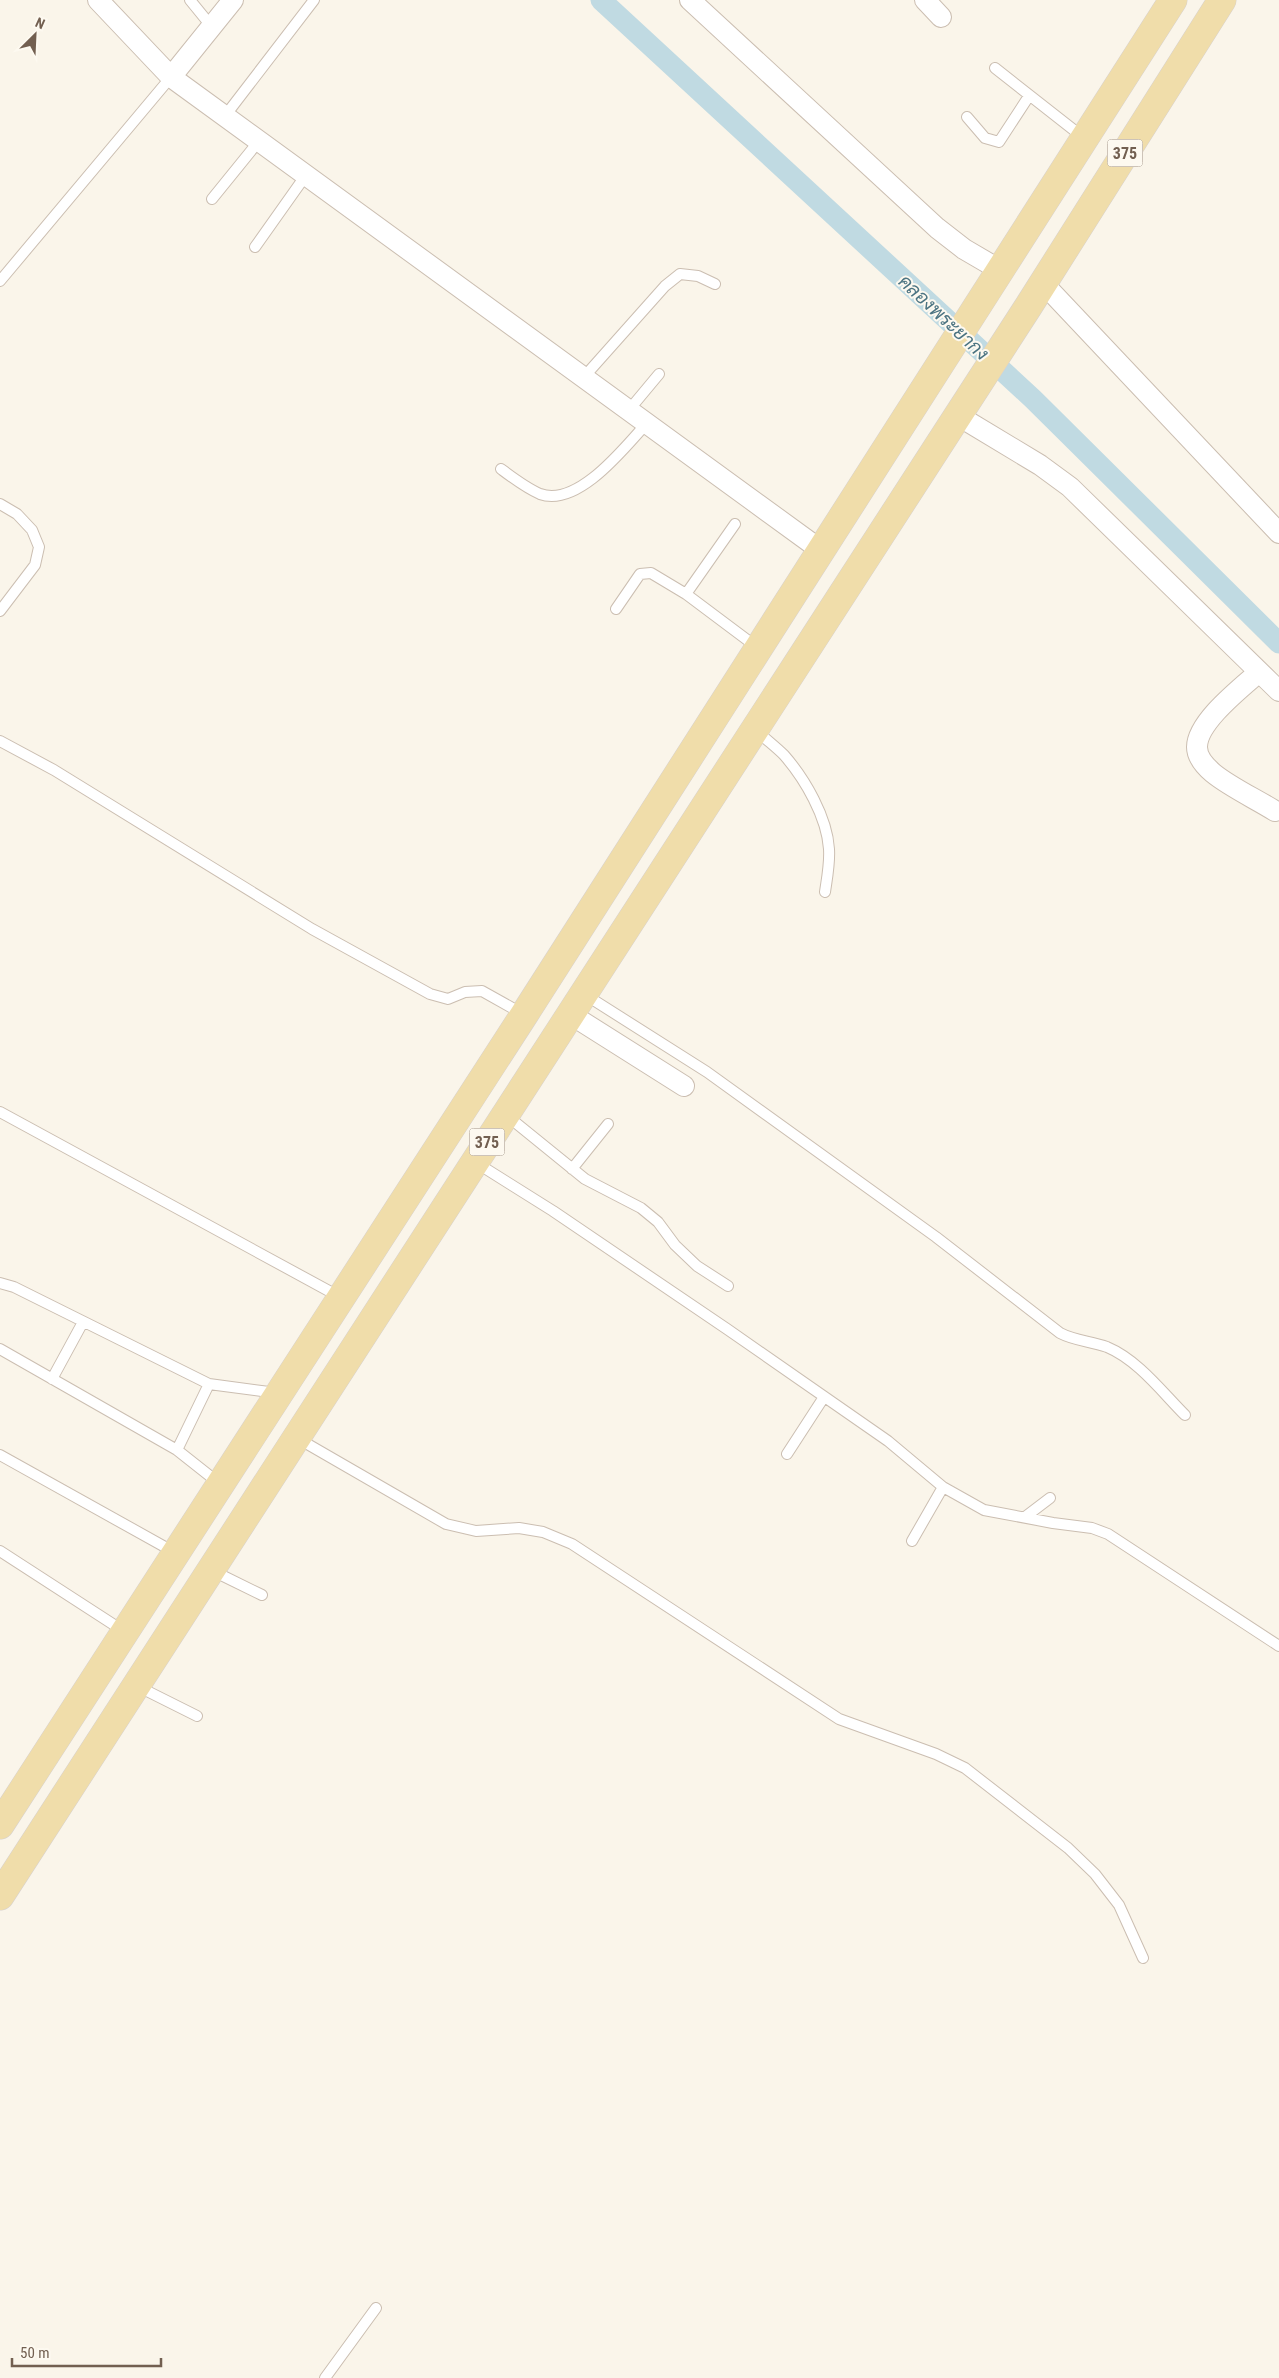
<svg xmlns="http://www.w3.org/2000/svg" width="1279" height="2378" viewBox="0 0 1279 2378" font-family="'Roboto Condensed',Sarabun,sans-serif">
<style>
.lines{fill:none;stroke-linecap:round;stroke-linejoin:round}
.canal{stroke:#c0dae2;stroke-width:21}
.service-casing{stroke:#cbbeb1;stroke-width:12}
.minor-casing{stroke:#cbbeb1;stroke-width:22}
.primary-casing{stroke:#d8d2ce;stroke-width:29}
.service{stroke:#fff;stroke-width:10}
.minor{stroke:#fff;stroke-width:20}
.primary{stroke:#f0ddaa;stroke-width:28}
.labels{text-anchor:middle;stroke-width:4;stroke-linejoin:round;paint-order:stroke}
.shield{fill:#fdf9f0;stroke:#9c8d80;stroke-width:1}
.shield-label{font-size:16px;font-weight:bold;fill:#725f50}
.water-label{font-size:19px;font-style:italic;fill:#4c7482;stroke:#fdf9f0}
</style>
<rect width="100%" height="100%" fill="#faf5ea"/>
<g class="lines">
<!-- canal -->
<path class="canal" d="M601 0 1033 399 1279 643"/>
<defs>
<path id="service" d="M190 0 212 27
M995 68 1084 138
M225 116 314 0
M967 117 985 138 999 142 1029 96
M212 199 259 141
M255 247 306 175
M0 281 171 77
M584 377 665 286 680 274 698 276 715 284
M629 410 659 374
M501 469C513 478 526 488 540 494 578 508 625 447 647 423
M0 504 17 514 32 530 39 547 35 565 0 611
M735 524 686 594 758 648
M616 609 640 574 651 573 686 594
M755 729C764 738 775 746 784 755 805 779 827 817 829 849 830 863 827 878 825 892
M0 741 54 770 312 929 430 994 448 999 465 992 482 991 523 1014
M584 994 707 1072 936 1237 1060 1333C1075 1341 1091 1341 1107 1347 1138 1360 1162 1392 1185 1415
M0 1112 340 1297
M506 1115 585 1179 641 1208 658 1222 675 1245 697 1266 728 1286
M475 1162 553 1211 727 1329 888 1441 943 1487 984 1510 1053 1523 1092 1528 1108 1534 1279 1646
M572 1169 608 1124
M0 1283 14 1287 209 1384 277 1393
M0 1349 177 1450 220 1484
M52 1379 83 1322
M297 1438 446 1524 476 1531 519 1528 543 1532 572 1544 839 1719 936 1754 965 1768 1068 1848 1095 1874 1119 1905 1143 1958
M177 1450 209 1384
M787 1454 824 1397
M0 1455 174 1552
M1025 1517 1050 1498
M912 1541 943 1487
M0 1551 125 1632
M211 1570 262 1595
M137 1686 197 1716
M325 2378 376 2308"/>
<path id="minor" d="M98 0 171 77 822 551
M690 0 937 228 964 249 1000 270
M925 0 941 17
M171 77 233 0
M1042 282 1279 533
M957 415 1040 465 1070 487 1279 691
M1259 672C1241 688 1197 722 1197 747 1197 757 1206 767 1213 773 1230 787 1256 799 1275 811
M570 1014 684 1086"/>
<path id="primary" d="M0 1825 524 1015 1173 0
M0 1896 1028 307 1222 0"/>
</defs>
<!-- service casing -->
<use href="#service" class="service-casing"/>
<!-- minor casing -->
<use href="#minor" class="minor-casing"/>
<!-- primary casing -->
<use href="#primary" class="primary-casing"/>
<!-- service -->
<use href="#service" class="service"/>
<!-- minor -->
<use href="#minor" class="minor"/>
<!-- primary -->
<use href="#primary" class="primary"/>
</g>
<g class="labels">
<!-- shield labels -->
<g class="shield">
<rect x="1107.5" y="139.5" width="35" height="27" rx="4"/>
<rect x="469.5" y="1128.5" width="35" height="27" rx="4"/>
</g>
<g class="shield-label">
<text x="1125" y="159">375</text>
<text x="487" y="1148">375</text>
</g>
<!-- water labels -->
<g class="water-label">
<text transform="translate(944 317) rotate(43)" y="7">คลองพระยากง</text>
</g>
</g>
<!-- north arrow -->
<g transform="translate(35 35) rotate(24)" stroke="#fdf9f0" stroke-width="4" paint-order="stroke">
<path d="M0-4L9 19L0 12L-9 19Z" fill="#725f50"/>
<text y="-8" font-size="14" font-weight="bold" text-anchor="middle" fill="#725f50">N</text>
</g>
<!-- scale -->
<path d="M12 2358v8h149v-8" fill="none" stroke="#725f50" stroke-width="2.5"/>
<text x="20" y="2358" font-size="15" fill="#725f50" stroke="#fdf9f0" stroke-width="4" paint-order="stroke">50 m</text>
</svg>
